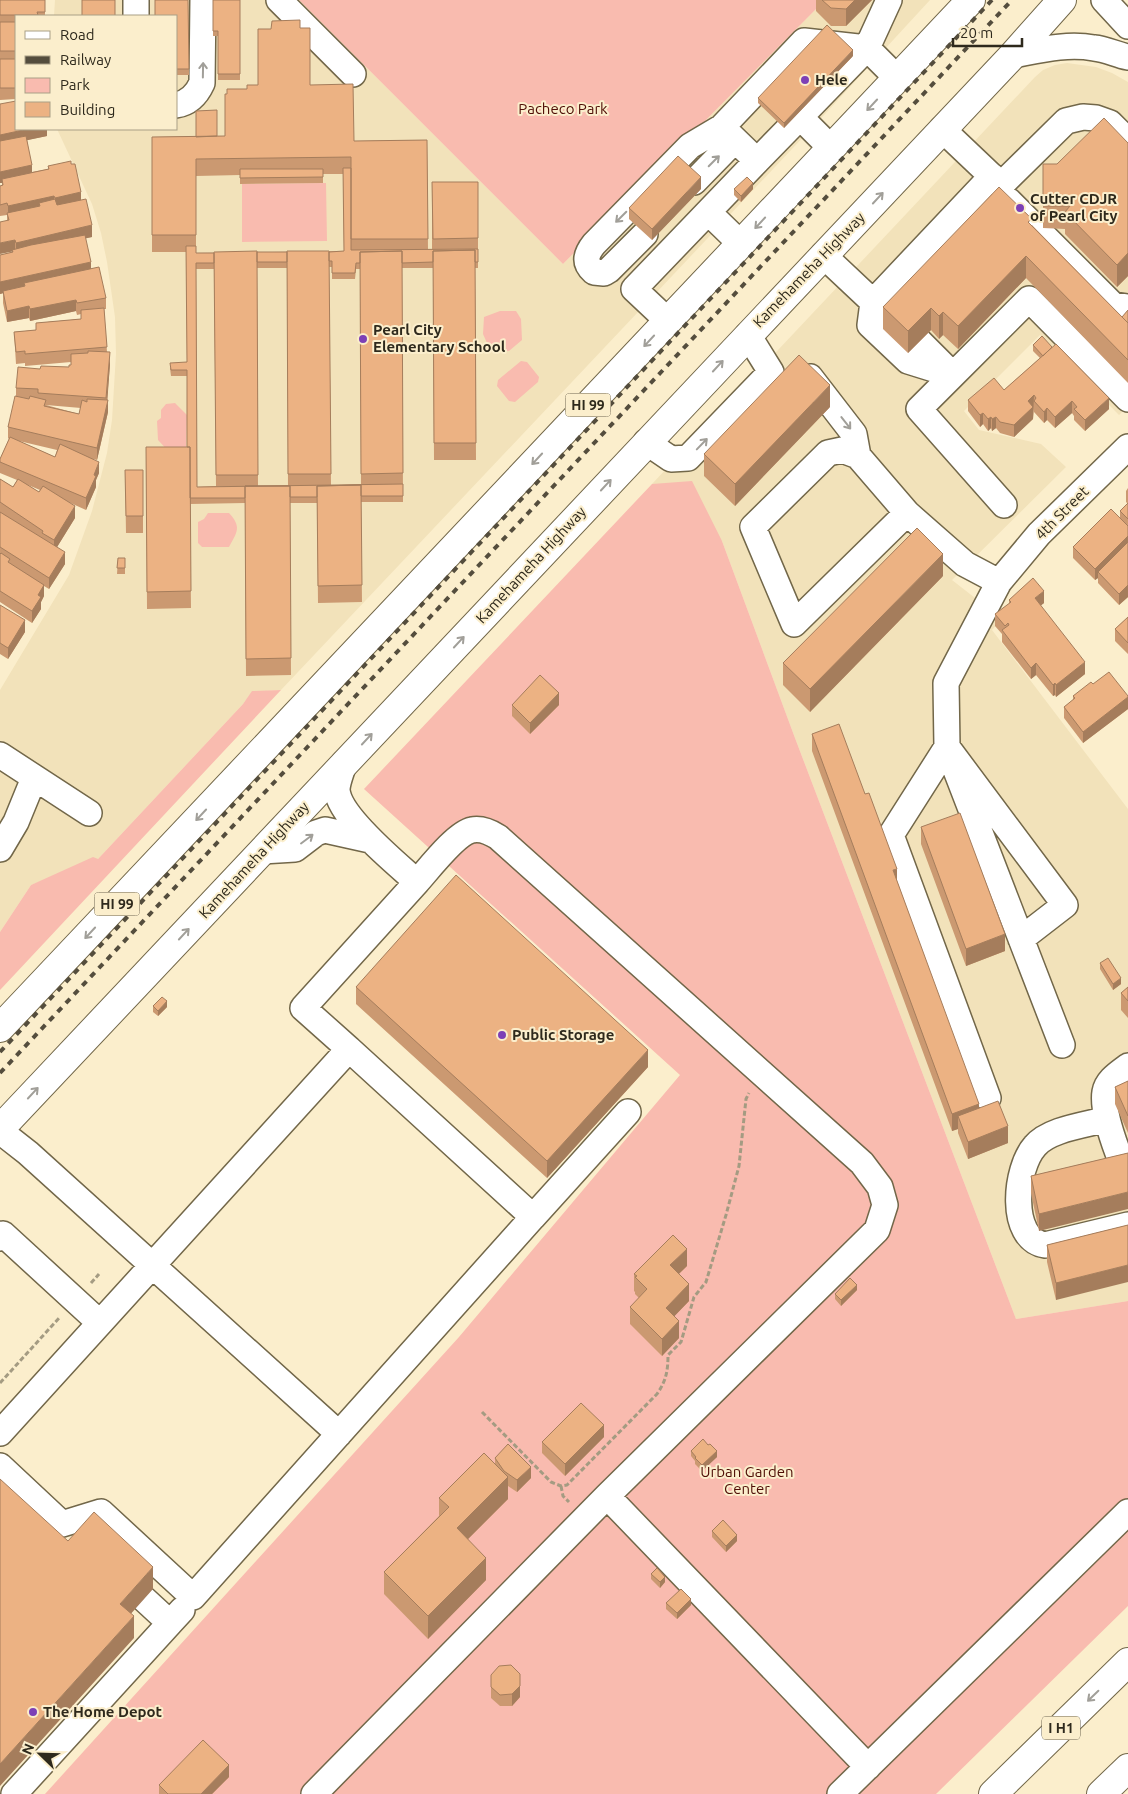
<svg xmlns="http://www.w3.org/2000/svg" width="1128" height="1794" viewBox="0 0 1128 1794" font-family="Ubuntu,sans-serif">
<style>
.built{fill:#f2e2ba}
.green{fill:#f9bbaf}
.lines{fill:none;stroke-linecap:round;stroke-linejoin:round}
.minor-casing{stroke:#726749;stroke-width:28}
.major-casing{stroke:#726749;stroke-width:30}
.highway-casing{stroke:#726749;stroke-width:30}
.path{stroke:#a49b82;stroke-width:3;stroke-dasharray:5 2.5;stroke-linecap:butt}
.minor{stroke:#fff;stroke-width:25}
.major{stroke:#fff;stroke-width:28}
.highway{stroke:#fff;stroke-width:28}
.rail{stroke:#544d3d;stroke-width:4;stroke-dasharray:6 6;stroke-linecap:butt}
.wall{fill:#cb9971;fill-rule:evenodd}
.shaded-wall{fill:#a57d5c}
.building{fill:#ecb283;stroke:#a57d5c}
.oneway{stroke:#a19f99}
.poi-dot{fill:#7d40b6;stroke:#fbeecc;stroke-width:2}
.labels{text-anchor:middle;stroke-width:4;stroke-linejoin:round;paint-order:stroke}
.shield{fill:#fbeecc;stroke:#6c6451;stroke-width:1}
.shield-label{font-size:14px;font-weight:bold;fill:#2e291c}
.poi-label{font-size:15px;font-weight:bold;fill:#2e291c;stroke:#fbeecc;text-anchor:start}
.park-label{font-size:15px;fill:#4f0e06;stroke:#fbeecc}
.street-label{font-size:15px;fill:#2e291c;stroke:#fbeecc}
</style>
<rect width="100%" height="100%" fill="#fbeecc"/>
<!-- built -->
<path class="built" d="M55 0H299L563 264 825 0H930L825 114 281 690 252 692 243 704 98 859 31 885 0 932V690L69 575 92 511 107 453 112 420 116 354 115 317 107 262 101 233 92 204 57 129H176V16H54Z
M1067 63 1096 67 1112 73 1128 82V406L1119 415 1040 335 964 411 979 430 1041 444 1066 467 952 580 1002 619 992 630 1128 809V1301L1016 1319 795 738 722 541 652 484 1035 77 1043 70 1055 65Z"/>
<!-- green -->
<path class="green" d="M299 0H825L563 264Z
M326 183 327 241 242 242V184Z
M500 311H516L521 319 522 340 509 351 491 352 483 334 484 317Z
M521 361 527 362 539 377 538 382 515 402 509 401 497 386 498 380Z
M175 403 187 415 186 448 171 454 158 440 157 421 161 418V410L166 404Z
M692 481 722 541 795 738 1016 1319 1128 1301V1606L936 1794H45L459 1337 680 1075 364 789 652 484Z
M208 513H229C242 527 237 532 229 547H202L198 543V522L204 519Z
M281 690 1 989 0 990V932L31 885 93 857 98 859 243 704 252 691Z"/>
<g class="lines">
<defs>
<path id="minor" d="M136 0V16
M279 0 353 74
M889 0 867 48 897 78
M1104 0 1128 26
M1013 55C1040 50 1067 43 1094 48 1106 49 1117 55 1128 57
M176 105C189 103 197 94 202 83L203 0
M800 117 757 161 722 127 804 41 867 48
M942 129 1001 185 1066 121 1083 117 1096 118 1110 123 1128 141
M831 148 800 117 867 48
M992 176 873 302 870 325 908 361 953 375 1029 299 1128 399
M694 182 735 140
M1009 201 1113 305 1128 307
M708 212 741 244
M645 234 609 270 604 273 594 272C583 262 586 254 594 244L690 146 722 127
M823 255 873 302 887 312
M668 321 634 289 757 161
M919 341 953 375 919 409 1004 505
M810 377 854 434 858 456
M646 442 671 459 688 458 771 372 748 335
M907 513 794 624 753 527 828 453 842 450 858 456 907 513 965 564 999 582
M0 755 89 813
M0 849 16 822 34 778
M262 851 295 849 316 833 325 830 370 840
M1062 1045 947 747 946 683 999 582 1039 534 1128 447
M349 1049 303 1008 417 882
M988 1098 891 835 947 747 1065 905 1021 939
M1107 1119C1086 1125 1049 1129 1035 1146 1015 1168 1008 1239 1045 1245L1128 1225
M0 1131 28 1153 339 1434
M1118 1153C1112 1137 1102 1109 1105 1092 1107 1080 1119 1073 1128 1066
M533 1217 628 1112
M0 1238 3 1234 100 1323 349 1049 533 1217 193 1597 101 1512 62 1524 0 1466
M0 1433 100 1323
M607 1496 868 1767
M144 1599 170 1623 182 1610
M14 1794 170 1623
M314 1794 607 1496 877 1230 885 1205 880 1187 862 1163 498 837C490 832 481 828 472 830 456 833 428 870 417 882 397 864 339 817 337 790 337 782 342 771 344 763
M840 1794 1128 1512"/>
<path id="major" d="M0 1028 971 0
M0 1129 1013 55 1062 0"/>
<path id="highway" d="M993 1794 1128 1662
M1101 1794 1128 1768"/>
</defs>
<!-- minor casing -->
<use href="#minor" class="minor-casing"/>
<!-- major casing -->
<use href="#major" class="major-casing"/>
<!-- highway casing -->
<use href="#highway" class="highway-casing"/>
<!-- path -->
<path class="path" d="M91 1283 99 1274
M0 1383 60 1317
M482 1412 551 1482 561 1486 567 1485 657 1394C666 1381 668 1371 668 1355L681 1342 694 1297 706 1282 726 1215 739 1166 746 1099 749 1093
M561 1486 563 1496 569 1502"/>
<!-- minor -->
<use href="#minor" class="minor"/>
<!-- major -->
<use href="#major" class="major"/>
<!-- highway -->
<use href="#highway" class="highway"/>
<!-- rail -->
<path class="rail" d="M0 1052 992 0
M0 1073 1012 0"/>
</g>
<!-- wall -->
<path class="wall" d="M0 0H45V16H16V99L0 100Z
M188 0 189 75H176V16Z
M213 0H240V80H218V36H213Z
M816 0H872L846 26H831L816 11Z
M300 28 310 85 354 141 427 140 428 250H432V182H478V268H475L476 460H434L433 268H402L403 502H361L362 602 318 603 317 503H290L291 675 246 676 245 503 190 504 191 608 147 609 146 447H187V376H171L170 368 187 362 186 252H152V137L225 136 227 94 247 89 258 85ZM323 174H343L344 251 196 253V176L240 175V184L323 183ZM329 267H332V279H355L356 269H360L361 485H331ZM257 268H287L288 486H258ZM196 269H214L216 486 197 487Z
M853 56 784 128 758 103V98Z
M0 104 47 129V136L27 140 32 172 48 169V166L71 164 81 200 92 237 85 238 91 269 106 298V309H104L107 352 110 364 107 400 108 412 97 460 93 459 99 473 96 480V487L86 510 66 501 75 518 57 547 65 564 49 589 44 586V596L41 602V609L32 623 0 602V479L13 487 17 480 0 473V459L9 439 8 438V427L16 397V388L40 369 69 367 71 365V362L25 366V363L16 364 14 332 36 330V323L81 319V314L77 315 76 311 30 321 29 318 7 322 3 303V293L0 294V255L12 252 7 220V215L0 216V186L2 185V183H0ZM46 405 81 408 79 414ZM19 441 57 450 55 457ZM28 485 40 490 39 492Z
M1128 143V276L1117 287 1065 234V229L1043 228V164H1057Z
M701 189 652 240 629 219V208Z
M734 189H753L741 202 734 195Z
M1032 225 1122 317 1128 310V383L1026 278 958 349 943 335 939 339 931 330 908 353 883 329V307Z
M1033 345 1109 409 1085 431 1074 420V416L1072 413 1055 428 1047 420 1044 423 1034 412V408L1033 419 1014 437 1000 433 996 428 992 431 991 428 988 431 983 424 980 427 968 411V400L1004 390 1040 358 1033 351Z
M830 407 735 506 704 476V454Z
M125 470H143V533H126Z
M1128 488V597L1119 605 1098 583V578L1095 580 1073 558V547L1120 518V511L1128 504 1126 502V491Z
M118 558H125V574H117Z
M943 576 810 712 783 685V663Z
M1009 600 1044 603 1040 606 1085 674 1056 697 1055 695 1053 696 1036 675 1031 679 1002 642V634L995 626V614L1009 604Z
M0 605 25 632 8 659 0 654V661Z
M1128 617V654L1115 641V629Z
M1093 684 1128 696V709L1083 743 1064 718V707L1073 700V696Z
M512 705H559L530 734 512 716Z
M812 734 897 881 979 1108 1008 1143 968 1159 958 1133V1129L952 1131 812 751Z
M921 827 1005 951 966 966 921 844Z
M1100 963 1121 984 1113 990 1100 969Z
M356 987 648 1067 547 1178 356 1004Z
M1128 987V1018L1121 1010V993Z
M153 1006 167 1007 158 1016 153 1012Z
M1128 1081V1133L1115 1104V1087Z
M1128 1153 1039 1231 1031 1193V1176Z
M1128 1225 1056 1300 1047 1262V1245Z
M687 1266 679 1274 689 1301 674 1316 679 1338 662 1356 630 1324V1307L639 1298 635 1294V1292L634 1291V1274Z
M857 1290 841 1306 835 1299V1294Z
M604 1437 565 1476 542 1453V1442Z
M691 1451 717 1457 702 1471 695 1464V1461L691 1456Z
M495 1458 531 1478 517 1492 508 1486V1499L468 1539 486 1580 428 1639 384 1594V1572L439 1516V1498L495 1463Z
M712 1531 737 1541 726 1552 712 1537Z
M651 1574 665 1582 660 1588 651 1579Z
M666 1603 691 1605 677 1619 666 1609Z
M491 1675 520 1697 512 1706H500L491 1698Z
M229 1777 212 1794H159V1785Z"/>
<!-- shaded-wall -->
<path class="shaded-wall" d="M855 0H872L846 26V9Z
M853 50V56L784 128V123Z
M28 129H47V136L0 146V135Z
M32 165V176L2 179V183H0V172Z
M701 177V189L652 240V229Z
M753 183V189L741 202V196Z
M81 192V204L55 209V198Z
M54 196V207L40 206 39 203V210L8 217V206Z
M92 225V237L16 254V243Z
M15 240V251L0 254V243Z
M1128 253V276L1117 287V265Z
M1026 256V278L958 349V326Z
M91 262V274L24 283V288L0 294V282Z
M76 300V311L30 321V309Z
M29 306V318L7 322V311Z
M931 308V330L908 353V331Z
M943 312V335L939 339V316Z
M110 352V364L107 405 108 400V412L97 460V448L106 406Z
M830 385V407L735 506V484Z
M1034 395 1033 419 1014 437V425L1028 401Z
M1109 398V409L1085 431V420Z
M1072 401V413L1055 428V417Z
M1047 408V420L1044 423V412Z
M983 413V424L980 427V415Z
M991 417V428L988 431V419Z
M996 417V428L992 431V419Z
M99 462V473L96 480V487L86 510V498L94 475Z
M75 506V518L54 552V540Z
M1128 536V547L1098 572V578L1095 580V569Z
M65 552V564L49 589V578Z
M943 554V576L810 712V689Z
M44 585V596L41 602V609L32 623V611L38 595Z
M1128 585V597L1119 605V594Z
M1044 591V603L1035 610V598Z
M25 620V632L8 659V648Z
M1085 662V674L1056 697V685Z
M1036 663V675L1031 679V668Z
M1055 683V695L1053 696V685Z
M559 693V705L530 734V723Z
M1128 697V709L1083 743V732Z
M897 869V886L893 870Z
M1005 934V951L966 966V949Z
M1121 978V984L1113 990V984Z
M167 1001V1007L158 1016V1011Z
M648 1050V1067L547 1178V1161Z
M979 1104V1121L958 1116V1129L952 1131V1114Z
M1008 1126V1143L968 1159V1142Z
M1128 1192V1209L1039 1231V1214Z
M687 1249V1266L670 1282V1265Z
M1128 1265V1282L1056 1300V1283Z
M689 1284V1301L666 1325V1308Z
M857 1285V1290L841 1306V1300Z
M679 1321V1338L662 1356V1339Z
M604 1425V1437L565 1476V1464Z
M717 1451V1457L702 1471V1465Z
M531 1467V1478L517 1492V1480Z
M508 1477V1499L457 1550V1528Z
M737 1535V1541L726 1552V1546Z
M486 1558V1580L428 1639V1616Z
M153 1567V1589L120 1626V1604Z
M665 1577V1582L660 1588V1582Z
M691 1599V1605L677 1619V1613Z
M134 1616V1638L0 1786V1764Z
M520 1686V1697L512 1706V1694Z
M229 1765V1777L212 1794H201Z"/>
<!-- building -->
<path class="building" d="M0 0H45V12H37L38 15H0Z
M82 0H115V16H82Z
M155 0H188L189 69H176V16H155Z
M213 0H240V74H218V31H213Z
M822 0H855L846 9 831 8Z
M300 20V28H310V85L353 84 354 141 427 140 428 239H351V157L196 159V235H152V137L225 136V94H227V89H247V85H258V29H271L272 21Z
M0 22H16V51H0Z
M827 25 853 50 784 123 758 98Z
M0 59H16V88H0Z
M16 101V129H28L0 135V104Z
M217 110V136L196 137V111Z
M1104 118 1128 143V253L1117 265 1065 212 1070 206H1043V164H1057Z
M26 136 32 165 0 172V141Z
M678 156 701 177 652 229 629 208Z
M71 161V164H75L81 192 55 198 54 196 8 206 7 203 0 205V186L3 185 2 179 49 169 48 166Z
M343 168H351V250L478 249V262H475V250L433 251V262L402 263V251L360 252V263H356L355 273H332V261H329V252L344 251Z
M240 169H323V177L240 178Z
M747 177 753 183 741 196 734 189Z
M432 182H478V238L433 239Z
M999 187 1032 219 1028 222 1128 323V360L1026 256 958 326 943 312 939 316 931 308 908 331 883 307Z
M55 199 57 205 86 199 92 225 16 243 15 240 0 243V222L9 220 7 213 40 206 39 203Z
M85 235 91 262 0 282V255L13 252 12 250 31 245Z
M186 246H196V253H214V263H196L197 487 403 484V496H361V485L317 486V497H290V486H245V498H190V447H187V370H171L170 363 187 362Z
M475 250 476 443H434L433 251Z
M257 251 258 475H216L214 252Z
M287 251H329L331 474H288Z
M402 251 403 473 361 474 360 252Z
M257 252H287V262H257Z
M99 267 106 298 77 303 76 300 30 309 29 306 7 311 3 291 25 286 24 283Z
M104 308 107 347 25 354V351L16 352 14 332 36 330V323L81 319V310Z
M1128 310V323L1122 317Z
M1042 336 1052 347 1043 356 1033 345Z
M1056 344 1109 398 1085 420 1074 409 1077 407 1072 401 1055 417 1047 408 1044 412 1034 401 1036 398 1034 395 1028 401 1033 407 1014 425 1000 422 996 417 992 419 991 417 988 419 983 413 980 415 968 400 994 378 1004 390Z
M88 351 110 352 106 398 38 393V389L16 388 18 367 40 369 41 366 69 367V365H71V354L88 353Z
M799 355 830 385 735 484 704 454Z
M15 396 29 399 30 396 46 400 44 406 79 414 82 400 87 402V399L108 400 97 448 8 427Z
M10 437 55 457 60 444 99 462 94 475 96 476 86 498 0 462V459Z
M146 447H190L191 591 147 592Z
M125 470H143V516H126Z
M0 479 13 487 18 479 39 492 43 486 75 506 54 540 42 533 43 531 0 502Z
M361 485 362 585 318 586 317 486Z
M245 486H290L291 658 246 659Z
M1128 503V519L1120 511Z
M1111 509 1128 526V536L1095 569 1073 547Z
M0 512 65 552 49 578 0 547Z
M917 528 943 554 810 689 783 663Z
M1128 542V585L1119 594 1098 572Z
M1 553 10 559 8 562 44 585 38 595 41 597 32 611 0 591V554Z
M118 558H125V568H117Z
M1033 578 1044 591 1035 598 1085 662 1056 685 1055 683 1053 685 1036 663 1031 668 1002 630 1009 625 1008 623 1005 626 995 614 1011 602 1009 600Z
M0 605 25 620 8 648 0 643Z
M1128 617V643L1115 629Z
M1109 672 1128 696V697L1083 732 1064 707 1075 698 1073 696 1091 682 1093 684Z
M540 675 559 693 530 723 512 705Z
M839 724 865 794 869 793 897 869 893 870 979 1104 952 1114 812 734Z
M960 813 1005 934 966 949 921 827Z
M456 875 648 1050 547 1161 356 987Z
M1108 958 1121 978 1113 984 1100 963Z
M1128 987V1001L1121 993Z
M162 997 167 1001 158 1011 153 1006Z
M1128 1081V1116L1115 1087Z
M998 1101 1008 1126 968 1142 958 1116Z
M1128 1153V1192L1039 1214 1031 1176Z
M1128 1225V1265L1056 1283 1047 1245Z
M673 1235 687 1249 670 1265 689 1284 666 1308 679 1321 662 1339 630 1307 647 1289 635 1277 637 1276 634 1274Z
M850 1278 857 1285 841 1300 835 1294Z
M581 1403 604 1425 565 1464 542 1442Z
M703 1439 708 1445 710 1444 717 1451 702 1465 695 1458 696 1457 691 1451Z
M508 1444 531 1467 517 1480 504 1471 495 1458Z
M484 1453 508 1477 457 1528 486 1558 428 1616 384 1572 449 1507 439 1498Z
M0 1479 68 1541 94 1512 153 1567 120 1604 134 1616 0 1764Z
M723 1520 737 1535 726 1546 712 1531Z
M657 1568 665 1577 660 1582 651 1574Z
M681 1589 691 1599 677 1613 666 1603Z
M511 1665 520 1674V1686L512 1694 500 1695 491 1687V1675L499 1666Z
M203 1740 229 1765 201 1794H168L159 1785Z"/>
<!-- one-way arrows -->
<defs><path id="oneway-shaft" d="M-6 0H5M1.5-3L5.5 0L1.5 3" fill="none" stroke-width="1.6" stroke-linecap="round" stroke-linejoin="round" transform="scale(1.25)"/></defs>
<g class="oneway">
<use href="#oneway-shaft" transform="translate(203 70) rotate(-89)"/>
<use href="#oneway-shaft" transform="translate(872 105) rotate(133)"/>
<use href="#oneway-shaft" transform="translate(714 161) rotate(-45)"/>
<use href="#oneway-shaft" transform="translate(878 198) rotate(-47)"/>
<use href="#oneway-shaft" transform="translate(621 217) rotate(135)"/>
<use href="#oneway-shaft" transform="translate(760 223) rotate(133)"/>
<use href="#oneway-shaft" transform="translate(649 341) rotate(133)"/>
<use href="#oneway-shaft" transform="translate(718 366) rotate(-47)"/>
<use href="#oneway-shaft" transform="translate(846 423) rotate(52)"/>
<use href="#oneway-shaft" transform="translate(702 444) rotate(-46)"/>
<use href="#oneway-shaft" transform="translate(537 459) rotate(133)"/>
<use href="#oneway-shaft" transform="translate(606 485) rotate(-47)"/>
<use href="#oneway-shaft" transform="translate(459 642) rotate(-47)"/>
<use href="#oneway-shaft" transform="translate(367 739) rotate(-47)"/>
<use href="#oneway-shaft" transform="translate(201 815) rotate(133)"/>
<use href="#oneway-shaft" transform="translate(307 839) rotate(-37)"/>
<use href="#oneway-shaft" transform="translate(90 933) rotate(133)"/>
<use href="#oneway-shaft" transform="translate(184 934) rotate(-47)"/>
<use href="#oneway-shaft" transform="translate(33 1093) rotate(-47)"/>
<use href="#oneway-shaft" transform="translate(1093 1696) rotate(136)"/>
</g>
<!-- markers -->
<g class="poi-dot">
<circle cx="805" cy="80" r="5"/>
<circle cx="1020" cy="208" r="5"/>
<circle cx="363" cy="339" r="5"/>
<circle cx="502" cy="1035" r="5"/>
<circle cx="33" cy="1712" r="5"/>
</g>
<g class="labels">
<!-- shield labels -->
<g class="shield">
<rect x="565.5" y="393.5" width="45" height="23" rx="4"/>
<rect x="94.5" y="892.5" width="45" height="23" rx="4"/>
<rect x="1042" y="1716.5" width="38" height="23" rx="4"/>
</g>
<g class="shield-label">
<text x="588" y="410">HI 99</text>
<text x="117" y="909">HI 99</text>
<text x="1061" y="1733">I H1</text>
</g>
<!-- poi labels -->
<g class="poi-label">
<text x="815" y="85">Hele</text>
<text x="1030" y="204">Cutter CDJR<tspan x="1030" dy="17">of Pearl City</tspan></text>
<text x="373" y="335">Pearl City<tspan x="373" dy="17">Elementary School</tspan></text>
<text x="512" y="1040">Public Storage</text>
<text x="43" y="1717">The Home Depot</text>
</g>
<!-- park labels -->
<g class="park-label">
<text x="563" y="114">Pacheco Park</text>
<text x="747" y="1477">Urban Garden<tspan x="747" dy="17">Center</tspan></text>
</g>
<!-- street labels -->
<g class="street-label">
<text transform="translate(809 270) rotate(-46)" y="5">Kamehameha Highway</text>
<text transform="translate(1062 513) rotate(-45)" y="5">4th Street</text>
<text transform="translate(531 565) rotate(-47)" y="5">Kamehameha Highway</text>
<text transform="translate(254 860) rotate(-47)" y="5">Kamehameha Highway</text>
</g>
</g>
<!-- legend -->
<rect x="15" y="15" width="162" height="115" fill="#fbeecc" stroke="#a99f86"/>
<rect x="25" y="31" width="25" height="8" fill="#ffffff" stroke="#a99f86"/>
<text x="60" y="40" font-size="15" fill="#2e291c">Road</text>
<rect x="25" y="56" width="25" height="8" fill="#544d3d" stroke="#a99f86"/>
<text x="60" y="65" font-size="15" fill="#2e291c">Railway</text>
<rect x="25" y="78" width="25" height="15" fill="#f9bbaf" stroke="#a99f86"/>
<text x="60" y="90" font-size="15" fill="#2e291c">Park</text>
<rect x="25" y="102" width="25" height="15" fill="#ecb283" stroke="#a99f86"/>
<text x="60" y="115" font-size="15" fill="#2e291c">Building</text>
<!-- north arrow -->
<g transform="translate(40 1754) rotate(293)" stroke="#fbeecc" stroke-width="4" paint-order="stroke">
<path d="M0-4L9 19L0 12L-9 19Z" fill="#2e291c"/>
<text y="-8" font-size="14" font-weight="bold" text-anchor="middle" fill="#2e291c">N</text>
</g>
<!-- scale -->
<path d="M953 38v8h69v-8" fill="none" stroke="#2e291c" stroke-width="2.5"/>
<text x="960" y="38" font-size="15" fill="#2e291c" stroke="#fbeecc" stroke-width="4" paint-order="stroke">20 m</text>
</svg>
